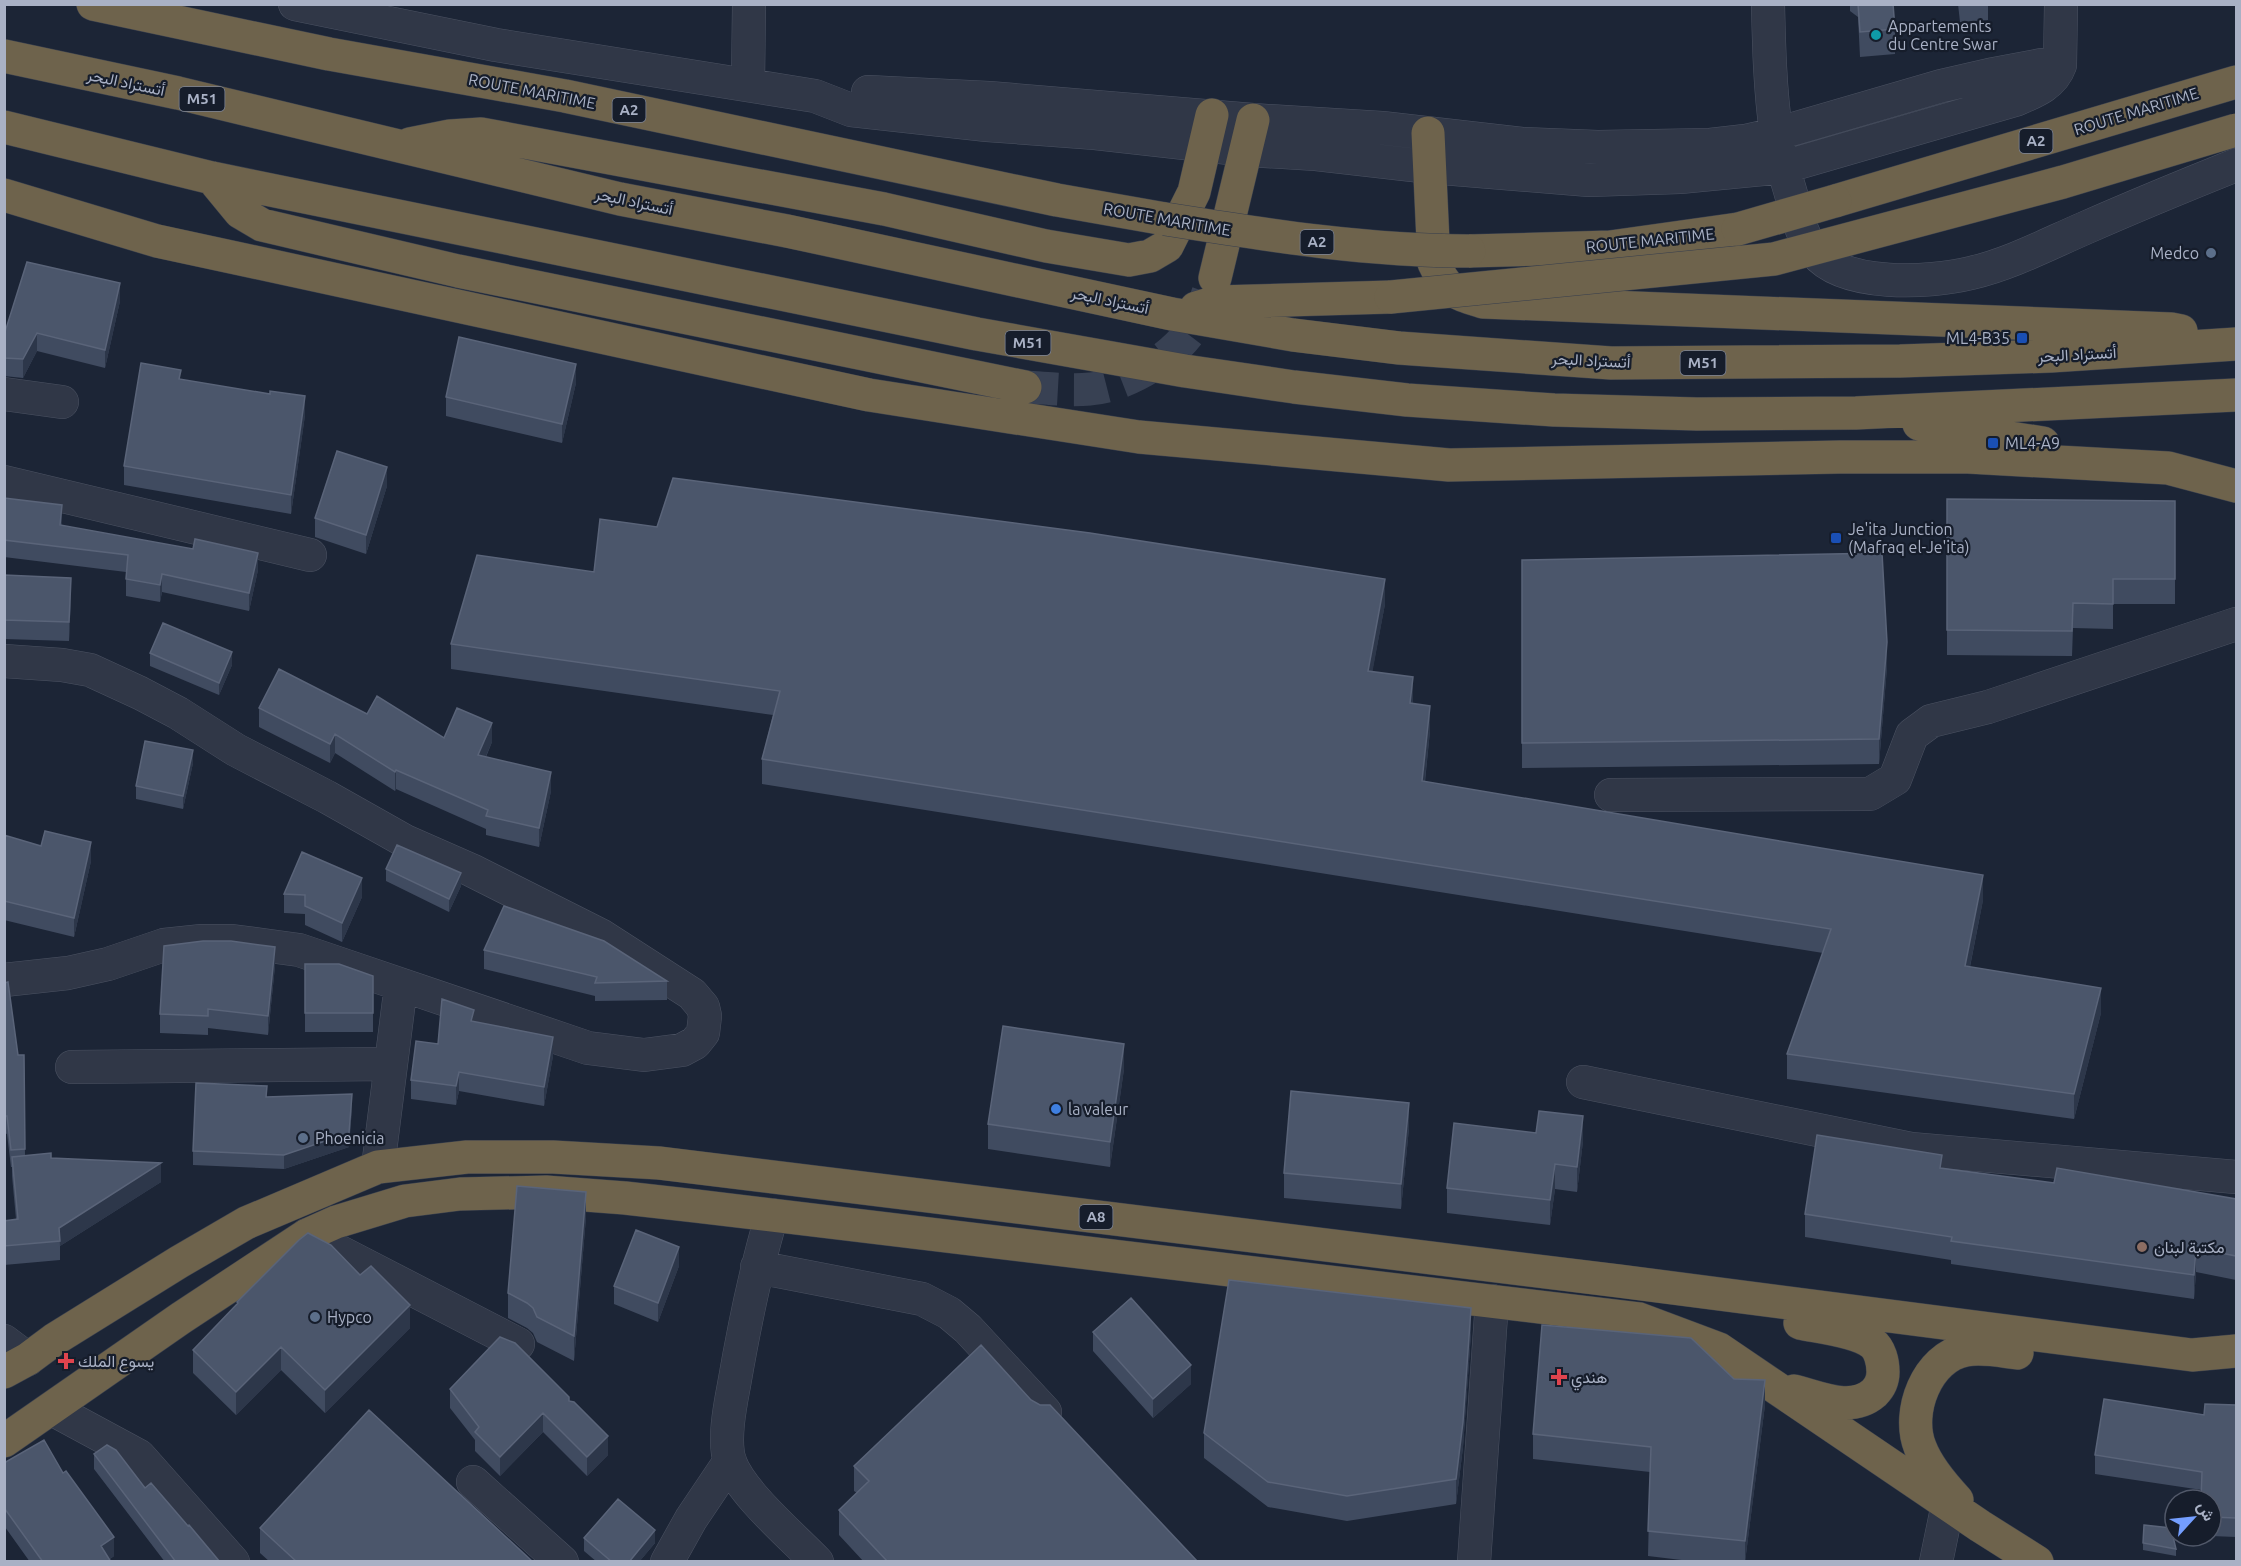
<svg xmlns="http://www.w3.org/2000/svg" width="2241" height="1566" viewBox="0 0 2241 1566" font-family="Ubuntu,Vazirmatn,sans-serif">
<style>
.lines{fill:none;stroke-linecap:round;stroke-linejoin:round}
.highway-tunnel{stroke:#384153;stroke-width:33;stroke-dasharray:33 16;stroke-linecap:butt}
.minor-casing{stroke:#4b5262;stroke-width:34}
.highway-casing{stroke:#383f4e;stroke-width:34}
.minor{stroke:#303747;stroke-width:33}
.highway{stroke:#6e634c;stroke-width:33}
.highway-bridge-casing{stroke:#383f4e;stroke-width:34;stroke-linecap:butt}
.highway-bridge{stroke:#6e634c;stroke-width:33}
.wall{fill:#404b60}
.shaded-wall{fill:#2d374a}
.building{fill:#4b566b;stroke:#5a6479;stroke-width:1.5}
.culture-dot{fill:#0f9aa8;stroke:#161d2b;stroke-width:2}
.service-dot{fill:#5c6f8a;stroke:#161d2b;stroke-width:2}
.transit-dot{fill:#1a4fb4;stroke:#161d2b;stroke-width:2}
.shop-dot{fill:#3f7fe0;stroke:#161d2b;stroke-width:2}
.education-dot{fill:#8d6e63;stroke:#161d2b;stroke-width:2}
.health-dot{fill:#e0444e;stroke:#161d2b;stroke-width:2}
.labels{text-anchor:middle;stroke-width:4.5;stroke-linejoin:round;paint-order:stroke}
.shield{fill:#161d2b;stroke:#7d8597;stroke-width:1.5}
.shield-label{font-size:15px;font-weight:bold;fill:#a9b1c5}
.poi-label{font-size:16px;fill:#a9b1c5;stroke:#161d2b;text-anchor:start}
.street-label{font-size:16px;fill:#a9b1c5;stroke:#161d2b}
</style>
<rect width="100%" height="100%" fill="#1c2536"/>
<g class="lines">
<!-- highway-tunnel -->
<path class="highway-tunnel" d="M1025 387C1046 388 1069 391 1090 389 1125 387 1175 357 1193 327 1200 316 1204 304 1208 293"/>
<defs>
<path id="minor" d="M295 4 496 45 815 96 851 110 987 125 1095 133 1247 150 1316 154 1430 167 1589 180 1680 177 1784 167 2015 100C2034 92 2053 85 2060 65L2061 4
M1768 4C1769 47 1770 89 1776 132 1778 153 1785 173 1791 194 1797 214 1801 236 1815 252 1844 288 1930 283 1971 273 2010 264 2048 244 2085 228 2135 206 2186 185 2236 165
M748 85 749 4
M868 92 989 98 1253 120 1382 128 1522 144 1598 147 1710 145 1745 141 1776 134 1941 86 1989 75 2042 65H2060
M4 394 62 402
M4 482 310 555
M4 661 62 665 90 670 140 693 178 713 236 750 327 797 405 841 471 870 602 936 692 994 703 1007 705 1016 703 1033 695 1043 682 1050 644 1055 588 1048 299 950 232 941H202L164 945 108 964 68 973 4 980
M1611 795 1870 794 1895 779 1912 735 1931 721 1988 707 2236 624
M72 1067 391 1064
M1583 1082 1911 1149 2236 1177
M378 1167 401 985
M772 1215C755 1271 744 1327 734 1385 730 1406 723 1441 730 1462 742 1494 792 1536 817 1562
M307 1235 518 1344
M757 1267 922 1299 949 1313 968 1329 1045 1412
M4 1341 28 1359
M52 1409 139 1456 233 1562
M473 1482 562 1562
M667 1562 691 1519 730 1461
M1474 1562 1492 1301
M1936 1562 1948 1504"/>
<path id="highway" d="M93 4 329 54 565 96 1057 200 1165 219
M4 56 178 93 620 199 787 231 1172 314 1293 335 1399 348 1611 363 1900 361 2051 356 2236 344
M4 127 212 178 977 334 1185 371 1294 387 1407 400 1554 410 1697 414 1856 413 2236 395
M1428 133 1434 263C1447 292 1454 293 1483 302L2171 329 2181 331
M410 144 450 136 481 134 884 209 1046 246 1129 260 1150 256 1167 246 1194 192 1212 115
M212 178 240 212 262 225 458 271 1025 387
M4 195 157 241 869 395 1139 437 1449 465 1840 457H1968L2168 468 2236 486
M1835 201 2236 82
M1469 251 1610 247 1738 229
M1215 278 1253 120
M1196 308 1216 302 1391 297
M1919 424 2043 443
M4 1372 28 1359 55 1339 179 1262 246 1223 378 1167 467 1157H553L659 1163 1619 1281 2192 1355 2236 1351
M1794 1391C1819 1397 1851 1413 1874 1393 1880 1387 1883 1381 1883 1372 1883 1362 1880 1349 1872 1343 1857 1331 1819 1327 1800 1323
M4 1441 181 1318 307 1235 336 1222 405 1201 460 1194 546 1192 625 1198 696 1206 1639 1319 1719 1349 1980 1526 2037 1562
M1957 1500C1943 1485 1927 1466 1920 1447 1906 1412 1927 1357 1966 1350 1983 1347 2001 1351 2017 1353"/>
</defs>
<!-- minor casing -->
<use href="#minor" class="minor-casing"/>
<!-- highway casing -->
<use href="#highway" class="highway-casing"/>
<!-- minor -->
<use href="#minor" class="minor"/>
<!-- highway -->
<use href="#highway" class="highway"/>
<defs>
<path id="highway-bridge" d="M1165 219C1267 235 1366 251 1469 251
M1738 229 1835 201
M1391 297 1774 259 2063 182 2236 130"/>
</defs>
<!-- highway-bridge casing -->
<use href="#highway-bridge" class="highway-bridge-casing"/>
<!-- highway-bridge -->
<use href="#highway-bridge" class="highway-bridge"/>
</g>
<!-- wall -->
<path class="wall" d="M1850 4H1893L1895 29V54L1860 57 1858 17 1850 11Z
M1958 4H1988V20L1960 22Z
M120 301 105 368 37 351 23 378 4 376V335Z
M181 380 270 394 305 415 291 514 124 485V466Z
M576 383 562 443 446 416V397Z
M387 486 366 554 315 537V518Z
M4 498 62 522V526L258 570 249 611 162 592 160 602 126 596V572L4 557Z
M1947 499 2175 501V604H2113V629L2073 628 2072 656 1947 655Z
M657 527 1385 604 1372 672 1413 704 1430 731 1425 782 1983 900 1970 967 2101 1013 2074 1119 1787 1079V1054L1823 953 762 784V759L773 715 451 669V644L594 572Z
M1522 560 1887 667 1879 764 1522 768Z
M4 575 71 597 69 641 4 639Z
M150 653 232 665 219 695 150 666Z
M259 708 367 714 444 738 492 742 486 757 551 791 539 847 486 835V829L396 789 395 791 335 753 330 763 259 727Z
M193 763 183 809 136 799V786Z
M4 835 91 861 74 937 4 920Z
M386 869 461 886 449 912 386 881Z
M284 894 362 897 342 942 305 925V914L284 913Z
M484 950 667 981V1000L595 1001V996L484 969Z
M305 964 373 976V1032H305Z
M275 966 268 1035 208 1028V1035L160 1033V1014Z
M4 983 18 1055H24L25 1155 51 1158 161 1182 60 1246V1260L4 1265V1221L16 1219 12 1176V1167H11L7 1134 4 1133Z
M438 1044 553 1056 544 1106 459 1091 456 1105 411 1099V1080Z
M1124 1069 1110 1167 988 1149V1124Z
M267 1097 352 1108 349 1147 284 1169 193 1165V1151Z
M1409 1128 1401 1209 1284 1198V1173Z
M1583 1141 1577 1192 1555 1189 1550 1225 1447 1213V1188Z
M1942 1168 2054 1183 2236 1199V1280L2196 1272 2194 1299 1951 1264V1260L1805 1237V1214Z
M586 1217 574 1361 537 1342 533 1333 527 1328 508 1318V1293Z
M679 1266 658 1322 614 1304V1286Z
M237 1302 410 1328 325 1413 281 1370 236 1415 193 1373V1350L237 1305Z
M1093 1332 1191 1384 1153 1418 1093 1351Z
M1471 1333 1463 1447 1456 1504 1347 1521 1268 1507 1204 1458V1433Z
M1734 1379 1765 1405 1745 1562H1698L1648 1556 1650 1472 1533 1459V1434Z
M450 1389 569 1401 608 1455 587 1476 543 1432 500 1476 475 1451V1440L450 1408Z
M1031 1400 1198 1562H864L839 1535V1510L857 1493 854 1491V1466Z
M2236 1405V1537L2211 1536V1500L2202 1490 2095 1474V1455L2204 1415Z
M94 1454 145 1488 188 1526 220 1562H165L94 1469Z
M4 1463 63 1473 114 1556 110 1559 111 1562H30L5 1527Z
M260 1528 533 1562H270L260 1553Z
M584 1538 655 1543 639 1562H597L584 1551Z
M2143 1543 2176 1549V1556L2143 1550Z"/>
<!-- shaded-wall -->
<path class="shaded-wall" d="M120 283V301L105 368V350Z
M37 333V351L23 378V359Z
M576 364V383L562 443V424Z
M305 396V415L291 514V495Z
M387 467V486L366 554V535Z
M62 505V522L60 543V525Z
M258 553V570L249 611V593Z
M162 574V592L160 602V585Z
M71 578V597L69 641V622Z
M1385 579V604L1368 696V671Z
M1887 642V667L1879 764V739Z
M232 652V665L219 695V683Z
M1413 677V702L1410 728V703Z
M1430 706V731L1422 806V781Z
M492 723V742L478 774V755Z
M335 734V753L330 763V744Z
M193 750V763L183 809V796Z
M396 770V789L395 791V772Z
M551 772V791L539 847V828Z
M91 842V861L74 937V918Z
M461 873V886L449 912V899Z
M1983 875V900L1965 991V966Z
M362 878V897L342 942V923Z
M275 947V966L268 1035V1016Z
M2101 988V1013L2074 1119V1094Z
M553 1037V1056L544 1106V1087Z
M1124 1044V1069L1110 1167V1142Z
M459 1072V1091L456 1105V1086Z
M352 1094V1108L349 1147 284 1169V1155Z
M1409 1103V1128L1401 1209V1184Z
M1583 1116V1141L1577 1192V1167Z
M161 1163V1182L60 1246 59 1228Z
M1555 1164V1189L1550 1225V1200Z
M586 1192V1217L574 1361V1336Z
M679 1247V1266L658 1322V1303Z
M2196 1248V1272L2194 1299V1275Z
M410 1305V1328L325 1413V1390Z
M1471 1308V1333L1463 1447 1456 1504V1479Z
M281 1347V1370L236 1415V1392Z
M1191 1365V1384L1153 1418V1399Z
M1765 1380V1405L1745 1562V1541Z
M543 1413V1432L500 1476V1457Z
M608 1436V1455L587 1476V1457Z
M4 1509H5L4 1528Z
M655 1530V1543L639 1562H629Z
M114 1537V1556L106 1562 101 1546Z"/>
<!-- building -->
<path class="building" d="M1858 4H1893L1895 29 1860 32Z
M27 262 120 283 105 350 37 333 23 359 4 358V335Z
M459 337 576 364 562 424 446 397Z
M141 363 181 370 179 379 270 394V391L305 396 291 495 124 466Z
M337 451 387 467 366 535 315 518Z
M673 478 1090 533 1385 579 1368 671 1413 677 1410 703 1430 706 1422 781 1983 875 1965 966 2101 988 2074 1094 1787 1054 1831 929 762 759 780 691 451 644 477 555 594 572 600 519 657 527Z
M4 498 62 505 60 525 193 549 195 539 258 553 249 593 162 574 160 585 126 579 128 555 4 540Z
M1947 499 2175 501V579H2113V604L2073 603 2072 631 1947 630Z
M1882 553 1887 642 1879 739 1522 743V560Z
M4 575 71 578 69 622 4 620Z
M163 623 232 652 219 683 150 653Z
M279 669 367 714 377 696 444 738 457 708 492 723 478 755 551 772 539 828 486 816 488 810 396 770 395 772 335 734 330 744 259 708Z
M145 741 193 750 183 796 136 786Z
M45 831 91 842 74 918 4 901V835L41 846Z
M397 845 461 873 449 899 386 869Z
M302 852 362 878 342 923 305 906V895L284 894Z
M504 906 604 941 667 981 595 983 597 977 484 950Z
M203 941H231L275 947 268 1016 208 1009V1016L160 1014 164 946Z
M305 964H339L373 976V1013H305Z
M8 982 18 1055H24L25 1149 11 1150 7 1116H4V983Z
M442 999 474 1010 471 1021 553 1037 544 1087 459 1072 456 1086 411 1080 416 1041 438 1044Z
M1003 1026 1124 1044 1110 1142 988 1124Z
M196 1083 267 1086 266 1097 352 1094 349 1133 284 1155 193 1151Z
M1291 1091 1409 1103 1401 1184 1284 1173Z
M1539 1111 1583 1116 1577 1167 1555 1164 1550 1200 1447 1188 1454 1123 1536 1133Z
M1817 1135 1942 1155 1940 1168 2054 1183 2057 1168 2236 1199V1256L2196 1248 2194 1275 1951 1241 1952 1237 1805 1214Z
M51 1153V1158L161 1163 59 1228 60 1241 4 1246V1221L18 1219 12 1157Z
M517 1186 586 1192 574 1336 537 1317 533 1308 527 1303 508 1293Z
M636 1230 679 1247 658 1303 614 1286Z
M308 1233 331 1245 360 1275 371 1266 410 1305 325 1390 281 1347 236 1392 193 1350 238 1303 237 1302 299 1240Z
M1229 1280 1471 1308 1463 1422 1456 1479 1347 1496 1268 1482 1204 1433Z
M1131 1298 1191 1365 1153 1399 1093 1332Z
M1542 1325 1691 1338 1734 1379 1765 1380 1745 1541 1648 1531 1651 1447 1533 1434Z
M500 1337 515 1343 569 1397V1401L574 1402 608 1436 587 1457 543 1413 500 1457 475 1432 479 1427 450 1389Z
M981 1345 1031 1400 1040 1405H1050L1198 1562H888L839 1510 869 1481 854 1466Z
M2104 1399 2204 1415 2205 1404 2236 1405V1518L2211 1517V1500H2201L2202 1472 2095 1455Z
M369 1410 533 1562H297L260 1528Z
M44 1440 63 1473 66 1471 114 1537 101 1546 111 1562H43L5 1509H4V1463Z
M107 1445 116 1450 145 1488 151 1483 188 1526 189 1525 220 1562H176L94 1454Z
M618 1499 655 1530 629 1562H612L584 1538Z
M2144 1525 2171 1528 2176 1549 2143 1543Z"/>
<!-- markers -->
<circle class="culture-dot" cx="1876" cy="35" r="6"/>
<g class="service-dot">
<circle cx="2211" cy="253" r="6"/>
<circle cx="303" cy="1138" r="6"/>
<circle cx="315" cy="1317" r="6"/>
</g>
<g class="transit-dot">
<rect x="2016" y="332" width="12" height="12" rx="3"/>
<rect x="1987" y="437" width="12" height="12" rx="3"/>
<rect x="1830" y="532" width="12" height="12" rx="3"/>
</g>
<circle class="shop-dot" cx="1056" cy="1109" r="6"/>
<circle class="education-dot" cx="2142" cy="1247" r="6"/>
<g class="health-dot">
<path d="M63 1352h6v6h6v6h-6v6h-6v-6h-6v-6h6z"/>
<path d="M1556 1368h6v6h6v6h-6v6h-6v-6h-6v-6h6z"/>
</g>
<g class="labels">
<!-- shield labels -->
<g class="shield">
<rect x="179.5" y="87" width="45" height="24" rx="4.5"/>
<rect x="612.5" y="98" width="33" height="24" rx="4.5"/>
<rect x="2019.5" y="129" width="33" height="24" rx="4.5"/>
<rect x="1300.5" y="230" width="33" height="24" rx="4.5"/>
<rect x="1005.5" y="331" width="45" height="24" rx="4.5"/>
<rect x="1680.5" y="351" width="45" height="24" rx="4.5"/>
<rect x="1079.5" y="1205" width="33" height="24" rx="4.5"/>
</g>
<g class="shield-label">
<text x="202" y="104">M51</text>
<text x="629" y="115">A2</text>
<text x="2036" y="146">A2</text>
<text x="1317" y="247">A2</text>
<text x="1028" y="348">M51</text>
<text x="1703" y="368">M51</text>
<text x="1096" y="1222">A8</text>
</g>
<!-- poi labels -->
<g class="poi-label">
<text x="1888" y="32">Appartements<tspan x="1888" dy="18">du Centre Swar</tspan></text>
<text x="2199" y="259" text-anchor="end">Medco</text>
<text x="2010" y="344" text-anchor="end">ML4-B35</text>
<text x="2005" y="449">ML4-A9</text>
<text x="1848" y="535">Je'ita Junction<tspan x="1848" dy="18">(Mafraq el-Je'ita)</tspan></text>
<text x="1068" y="1115">la valeur</text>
<text x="315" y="1144">Phoenicia</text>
<text x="2154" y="1253">مكتبة لبنان</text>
<text x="327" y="1323">Hypco</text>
<text x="78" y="1367">يسوع الملك</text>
<text x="1571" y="1383">هندي</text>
</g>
<!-- street labels -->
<g class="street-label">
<text transform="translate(126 82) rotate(12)" y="6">أتستراد البحر</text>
<text transform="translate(532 91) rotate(11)" y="6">ROUTE MARITIME</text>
<text transform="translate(2136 111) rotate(-17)" y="6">ROUTE MARITIME</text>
<text transform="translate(634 201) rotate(12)" y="6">أتستراد البحر</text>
<text transform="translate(1167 219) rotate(10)" y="6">ROUTE MARITIME</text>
<text transform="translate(1650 240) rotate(-6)" y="6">ROUTE MARITIME</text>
<text transform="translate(1110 300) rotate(12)" y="6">أتستراد البحر</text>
<text transform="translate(2077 354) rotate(-3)" y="6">أتستراد البحر</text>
<text transform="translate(1591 360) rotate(3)" y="6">أتستراد البحر</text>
</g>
</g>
<!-- border -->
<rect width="2241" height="1566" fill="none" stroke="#a9b1c5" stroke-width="12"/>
<!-- north arrow -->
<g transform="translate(2193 1518) rotate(63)"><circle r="28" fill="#161d2b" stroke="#515869" stroke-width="1.5"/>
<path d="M0-4.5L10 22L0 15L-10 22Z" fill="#749eff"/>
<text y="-9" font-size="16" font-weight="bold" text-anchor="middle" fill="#a9b1c5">ش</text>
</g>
</svg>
